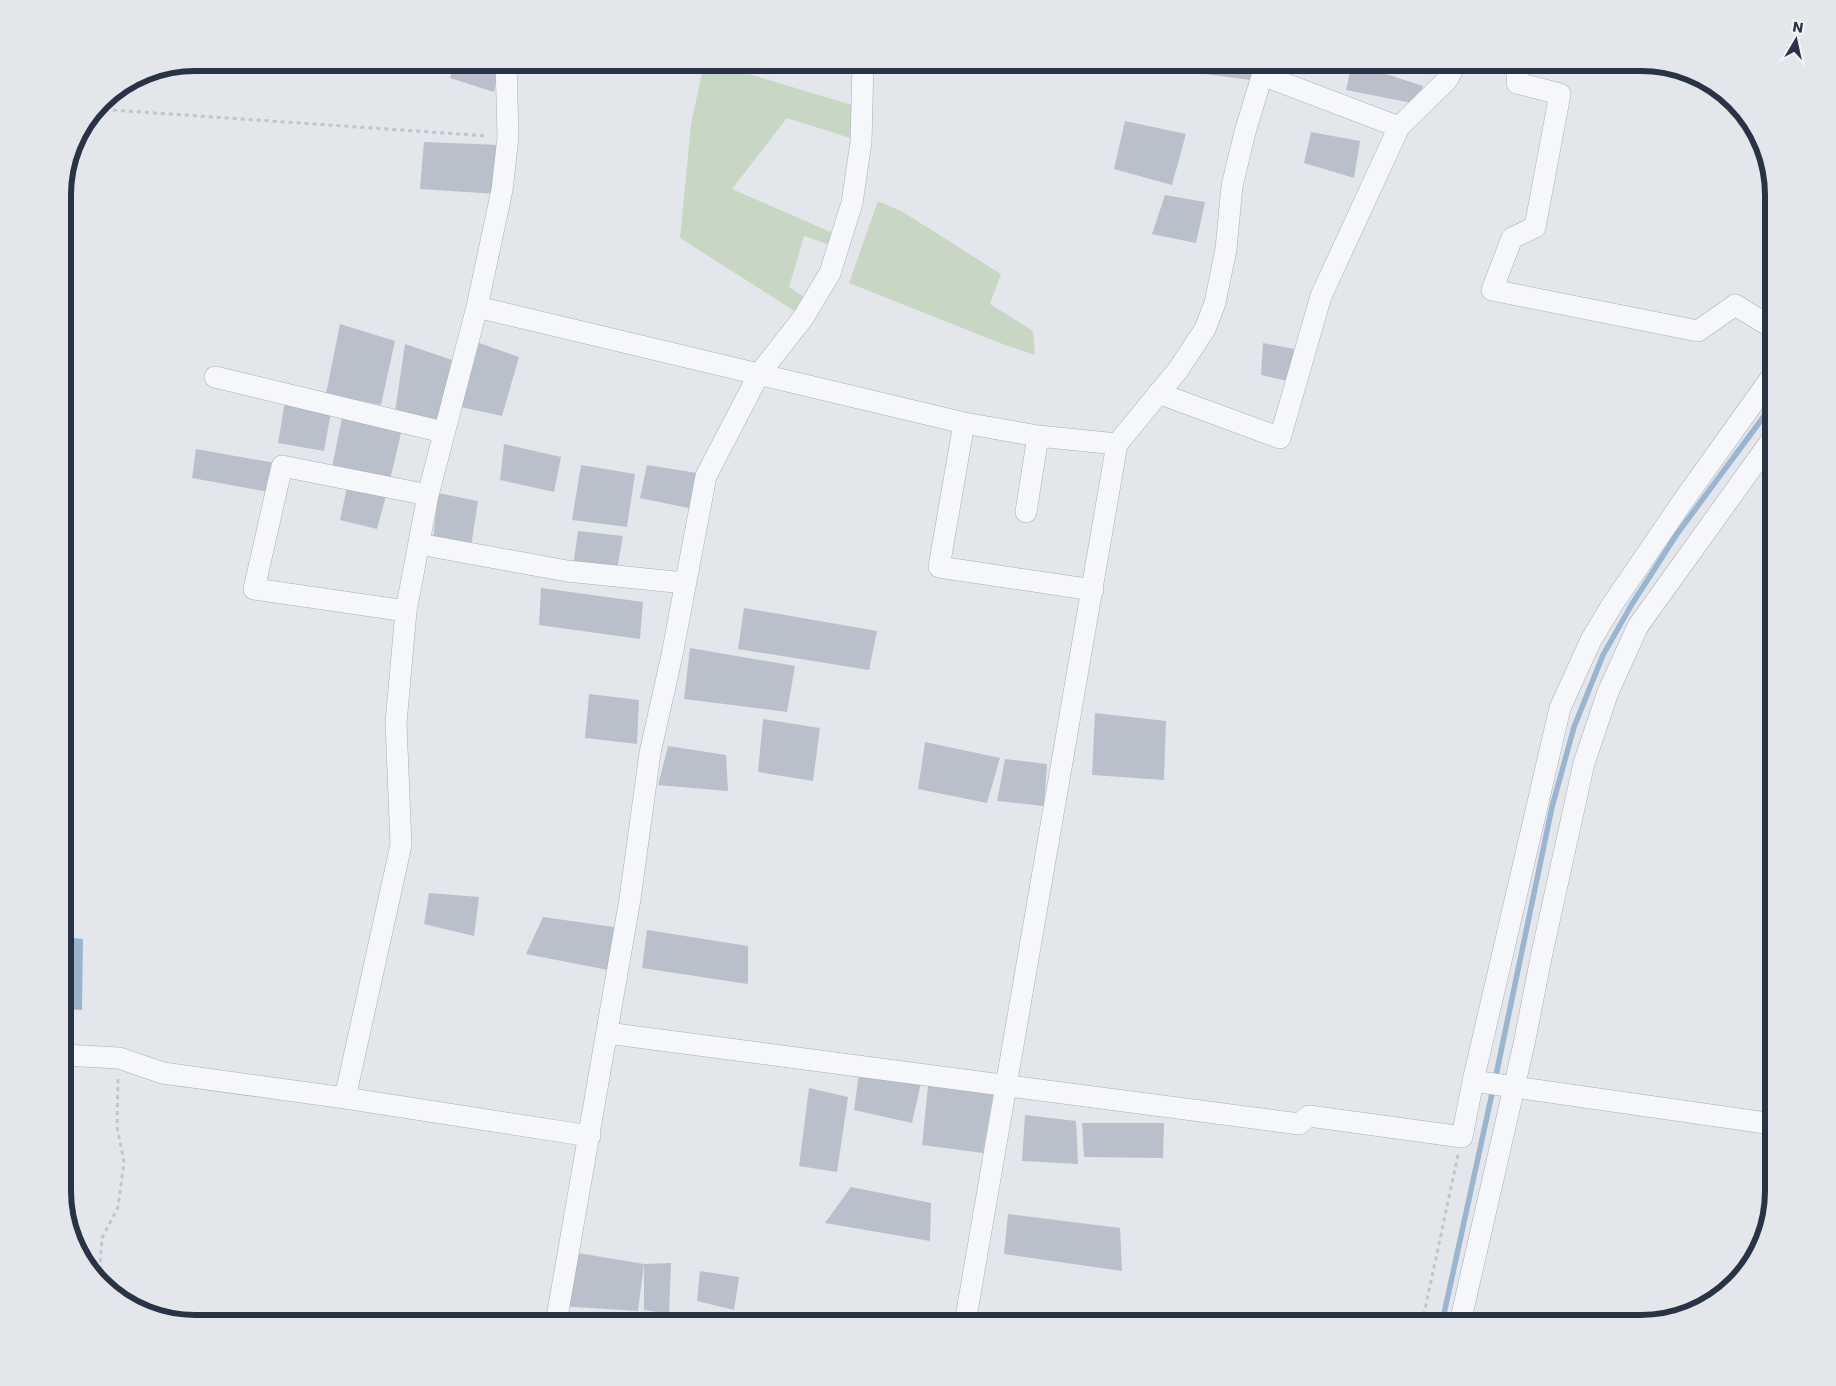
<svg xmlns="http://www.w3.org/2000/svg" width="1836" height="1386" viewBox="0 0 1836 1386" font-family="Poppins,sans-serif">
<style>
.green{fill:#c8d7c3}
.water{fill:#9ab5cf}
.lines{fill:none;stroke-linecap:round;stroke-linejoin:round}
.stream{stroke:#9ab5cf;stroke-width:5.5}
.building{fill:#b9c0cb}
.street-casing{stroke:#a7aeb7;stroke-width:22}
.path{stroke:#c0c4cb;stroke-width:3;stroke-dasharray:4 4;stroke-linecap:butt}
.street{stroke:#f6f7fa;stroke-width:21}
.rim{fill:none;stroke:#283446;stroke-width:6}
</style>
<rect width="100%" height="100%" fill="#e3e7ec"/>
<!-- green -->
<path class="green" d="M704 63H712L852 105 850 138 787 118 732 189 833 233 830 245 804 236 789 287 806 298 796 312 680 238 691 124Z
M878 201 903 212 1001 274 990 304 1033 331 1035 355 1005 345 849 283Z"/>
<!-- water -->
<path class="water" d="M63 937 83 939 82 1010 63 1009Z"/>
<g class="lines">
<!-- stream -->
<path class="stream" d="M1495 1080 1552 807 1574 727 1603 655 1632 604 1677 534 1773 404
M1442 1323 1493 1089"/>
</g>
<!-- building -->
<path class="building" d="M454 63H499L494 92 450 78Z
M1184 63H1256L1250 80 1183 71Z
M1352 63 1423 86 1417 104 1346 90Z
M1125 121 1186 134 1172 185 1114 169Z
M1311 132 1360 141 1354 178 1304 163Z
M424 142 499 145 497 194 420 189Z
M1165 195 1205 202 1196 243 1152 234Z
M340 324 395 341 381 405 326 394Z
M479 343 519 357 502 416 461 407Z
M1263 343 1300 350 1292 382 1261 375Z
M405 344 452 360 441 422 395 412Z
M285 401 331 412 324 451 278 443Z
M343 413 402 429 390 480 332 467Z
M504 444 561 457 554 492 500 480Z
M196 449 275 463 269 492 192 478Z
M581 465 635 474 627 527 572 520Z
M647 465 697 473 693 509 640 498Z
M347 487 386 496 377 529 340 520Z
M438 493 478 501 471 547 433 539Z
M578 531 623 536 617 570 573 567Z
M541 588 643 602 640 639 539 625Z
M744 608 877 631 869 670 738 649Z
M690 648 795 666 787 712 684 699Z
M589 694 639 700 637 744 585 738Z
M1095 713 1166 721 1164 780 1092 775Z
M763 719 820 728 813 781 758 772Z
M925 742 1000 758 987 803 918 789Z
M668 746 726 755 728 791 658 785Z
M1005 759 1047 764 1044 806 997 801Z
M429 893 479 897 474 936 424 924Z
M543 917 614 927 608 970 526 954Z
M647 930 748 946V984L642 968Z
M859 1074 921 1083 912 1123 854 1110Z
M928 1086 994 1090 983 1153 922 1145Z
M809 1088 848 1097 837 1172 799 1166Z
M1025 1115 1076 1121 1078 1164 1022 1161Z
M1082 1123H1164L1163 1158 1084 1157Z
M851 1187 931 1203 930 1241 825 1223Z
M1008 1214 1120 1228 1122 1271 1004 1254Z
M578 1253 644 1264 671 1263 669 1314 644 1310V1264L638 1311 559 1306Z
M700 1271 739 1277 734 1310 697 1301Z"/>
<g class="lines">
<defs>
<path id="street" d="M1518 63 1517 83 1560 94 1535 227 1512 238 1492 290 1698 331 1735 305 1773 328
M1262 75 1399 127 1447 80 1456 63
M477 307 964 423 1038 436 1117 444
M215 377 443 432
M1158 393 1280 438 1321 296 1399 127
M964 423 939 567 1093 590
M1026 512 1038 436
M419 544 567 571 685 583
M406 611 254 589 282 466 428 495
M607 1033 1299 1124 1309 1116 1462 1137 1473 1081 1773 1124
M63 1055 119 1058 163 1073 345 1098 590 1136
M1473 1081 1560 708 1591 640 1612 605 1683 501 1773 375
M345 1098 401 845 396 723 406 611 428 495 477 307 502 190 508 137 506 63
M556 1323 630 899 650 753 672 655 706 476 759 374 803 318 830 273 852 203 861 142 863 63
M965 1323 1117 444 1178 370 1205 329 1215 303 1226 249 1232 186 1245 132 1266 63
M1460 1323 1524 1044 1542 953 1584 763 1608 692 1638 626 1773 438"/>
</defs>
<!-- street casing -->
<use href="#street" class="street-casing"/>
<!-- path -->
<path class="path" d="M97 109 488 136
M1762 485 1773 487
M99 1278 102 1238 118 1207 124 1162 117 1127 118 1078
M1422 1323 1458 1155"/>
<!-- street -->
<use href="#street" class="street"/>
</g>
<!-- crop -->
<path d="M0 0H1836V1386H0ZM195 71H1641A124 124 0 0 1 1765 195V1191A124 124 0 0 1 1641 1315H195A124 124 0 0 1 71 1191V195A124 124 0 0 1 195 71Z" fill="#e3e6eb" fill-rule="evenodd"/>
<path class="rim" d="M195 71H1641A124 124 0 0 1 1765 195V1191A124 124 0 0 1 1641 1315H195A124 124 0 0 1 71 1191V195A124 124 0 0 1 195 71Z"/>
<!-- north arrow -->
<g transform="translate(1796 40) rotate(9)" stroke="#f3f6f9" stroke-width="4" paint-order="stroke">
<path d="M0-4L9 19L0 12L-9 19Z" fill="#283446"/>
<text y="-8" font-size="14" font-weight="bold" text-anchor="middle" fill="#283446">N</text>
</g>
</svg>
